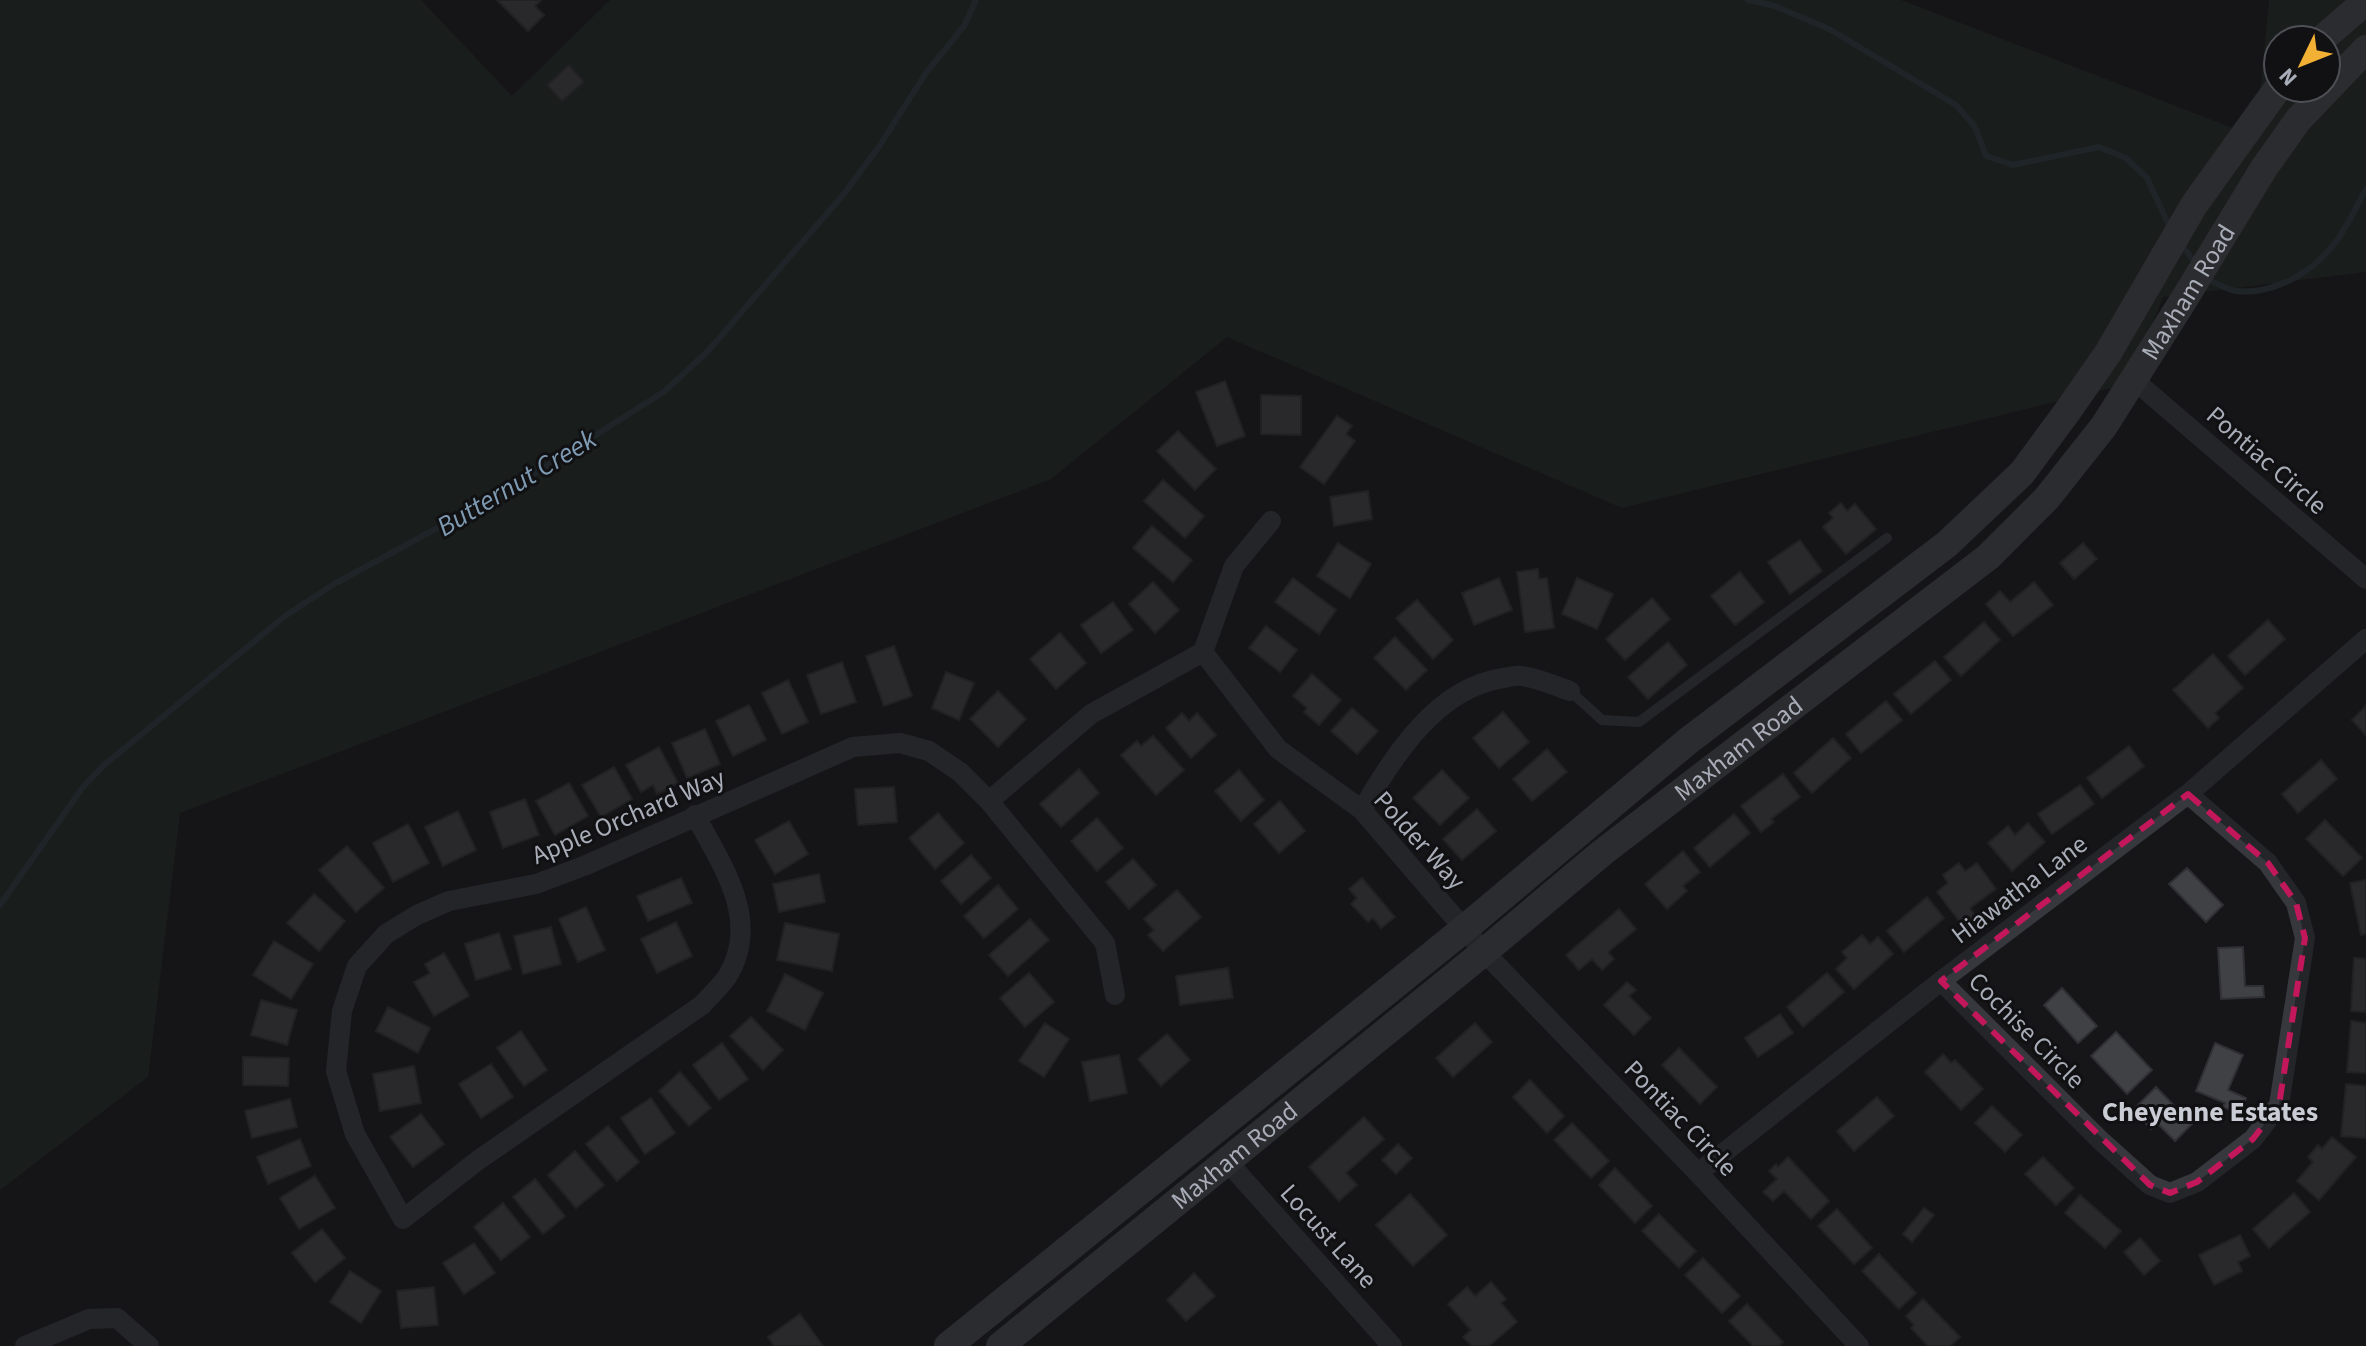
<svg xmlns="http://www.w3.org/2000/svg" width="2366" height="1346" viewBox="0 0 2366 1346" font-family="'Source Sans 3',sans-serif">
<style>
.green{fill:#1e261f;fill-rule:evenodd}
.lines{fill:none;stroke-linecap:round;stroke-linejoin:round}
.stream{stroke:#2c353c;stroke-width:6}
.building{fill:#404145;stroke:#303034;stroke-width:2}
.lane{stroke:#37383d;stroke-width:10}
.street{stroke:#37383d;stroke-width:20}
.secondary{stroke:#45474d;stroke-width:28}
.marked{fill:none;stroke:#c2185b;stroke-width:6;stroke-dasharray:16 10;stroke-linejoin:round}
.labels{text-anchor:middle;stroke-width:6;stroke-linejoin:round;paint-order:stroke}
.street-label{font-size:26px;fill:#a8adb8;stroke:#111113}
.water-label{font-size:28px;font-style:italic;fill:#7f9bb3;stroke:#111113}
.neighbourhood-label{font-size:28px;font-weight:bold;fill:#c9ccd4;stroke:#111113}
</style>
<rect width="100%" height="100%" fill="#161618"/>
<!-- green -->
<path class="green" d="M0 0H421L512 96 610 0H1901L2256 137 2269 0H2366V272L2163 297 2128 384 1622 508 1227 337 1051 479 180 813 148 1077 0 1190ZM2278 40H2326V88H2278Z"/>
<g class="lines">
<!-- stream -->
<path class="stream" d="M1748 0 1775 6 1829 29 1956 105 1975 127 1986 156 2013 165 2099 147 2126 158 2147 178 2170 228
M2181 244 2196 264
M2207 279C2216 283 2227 290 2236 291 2273 295 2312 273 2334 244 2347 228 2356 207 2366 189
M0 905 83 787 103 766 285 616 334 584 517 485 665 391 708 351 843 195 878 148 926 73 964 26 976 0"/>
</g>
<!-- building -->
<path class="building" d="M497 0H541L535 6 544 15 528 31Z
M569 65 584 82 562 101 547 85Z
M1225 381 1245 436 1217 446 1196 392Z
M1261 395 1301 396V435L1261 434Z
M1337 416 1352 426 1346 434 1355 441 1324 484 1300 467Z
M1178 431 1216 469 1195 490 1157 451Z
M1163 480 1204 516 1185 538 1144 501Z
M1368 491 1372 519 1334 526 1330 497Z
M1841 503 1847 511 1855 504 1876 529 1846 554 1823 527 1833 518 1829 513Z
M1152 526 1192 560 1173 582 1133 548Z
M1800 540 1822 571 1790 594 1768 562Z
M1338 543 1371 564 1350 598 1317 576Z
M2083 543 2097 559 2074 579 2060 563Z
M1538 569 1539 579 1547 578 1554 628 1525 632 1517 572Z
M1740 572 1764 602 1735 625 1711 596Z
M1293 578 1336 610 1319 634 1275 602Z
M1499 578 1512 610 1474 625 1462 593Z
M1577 578 1613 594 1597 629 1562 614Z
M1153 582 1179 610 1155 633 1129 604Z
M2034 582 2053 605 2013 636 1986 604 2000 591 2010 602Z
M1652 598 1670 619 1625 660 1606 639Z
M1417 600 1453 640 1433 659 1396 618Z
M1113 602 1133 630 1101 653 1081 625Z
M2268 620 2285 639 2245 675 2228 656Z
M1984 622 2000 640 1961 676 1944 657Z
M1266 626 1297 650 1280 672 1249 648Z
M1060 633 1086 663 1056 689 1030 659Z
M1395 637 1427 670 1406 690 1374 658Z
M1668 642 1687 665 1648 699 1628 677Z
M894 646 912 696 884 706 866 656Z
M2213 654 2243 688 2215 713 2219 718 2208 728 2173 690Z
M1935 661 1951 680 1911 714 1894 694Z
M842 662 856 702 821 714 807 675Z
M946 672 974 683 959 720 932 708Z
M1312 674 1341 700 1319 725 1304 712 1307 708 1293 696Z
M788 680 808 722 782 734 762 693Z
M998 691 1026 719 998 747 970 719Z
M1886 701 1902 720 1861 753 1846 734Z
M749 705 766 740 733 756 716 721Z
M2366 706V735L2352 720Z
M1352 708 1378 731 1357 754 1331 731Z
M1503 712 1529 742 1499 768 1473 738Z
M1182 713 1189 721 1197 713 1216 735 1191 758 1166 728Z
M705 729 720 764 687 778 672 743Z
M1153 736 1184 770 1156 795 1121 755 1137 741 1141 746Z
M1833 738 1851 758 1812 793 1794 773Z
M2129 746 2144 766 2102 798 2087 778Z
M659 747 678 783 657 794 653 785 641 792 626 765Z
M1547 749 1567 772 1532 801 1513 779Z
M2321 760 2337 779 2298 813 2282 794Z
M614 767 632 799 601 817 582 785Z
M1079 769 1099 793 1061 827 1040 804Z
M1239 770 1264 800 1241 821 1215 791Z
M1442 770 1469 798 1440 825 1413 798Z
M1783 774 1800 797 1771 819 1774 822 1761 832 1741 806Z
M569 783 588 816 555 835 536 801Z
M2080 785 2094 804 2052 834 2038 814Z
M894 787 897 822 858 825 855 789Z
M525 799 539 835 503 848 490 812Z
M1280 801 1305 831 1279 853 1254 824Z
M1477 809 1496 831 1462 860 1443 839Z
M458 811 476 850 443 866 425 827Z
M938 813 964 843 935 869 909 838Z
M1734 814 1750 833 1710 867 1694 848Z
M1097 818 1123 848 1097 871 1071 841Z
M2325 820 2362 858 2343 876 2306 839Z
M789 821 808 854 775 874 755 840Z
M2028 823 2045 842 2012 871 1988 843 2008 826 2015 835Z
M408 824 429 863 393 882 373 843Z
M347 846 384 888 356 912 319 870Z
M1683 851 1700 872 1683 886 1687 891 1667 909 1645 884Z
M971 855 991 878 961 904 941 881Z
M1133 859 1156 885 1129 909 1106 882Z
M1959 863 1965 871 1977 863 1996 889 1970 908 1979 921 1966 930 1937 892 1948 883 1943 875Z
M2187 868 2223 905 2206 922 2169 884Z
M819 874 825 902 779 912 773 884Z
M681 878 692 903 648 921 637 896Z
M1362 878 1395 917 1381 928 1373 918 1368 922 1351 904 1357 898 1349 889Z
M2366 880V934L2361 935 2350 883Z
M998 885 1018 909 984 938 964 916Z
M1177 890 1201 917 1163 951 1148 935 1154 930 1144 919Z
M314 894 345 921 319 951 287 923Z
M1927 897 1944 918 1904 952 1887 931Z
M586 907 605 950 578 962 559 919Z
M1619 909 1636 929 1608 952 1614 959 1602 970 1592 959 1579 970 1566 955Z
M1030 919 1049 940 1008 976 989 955Z
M676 922 692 956 657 973 641 939Z
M785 923 839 934 832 971 777 960Z
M551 927 561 964 523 974 514 936Z
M499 933 511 969 476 980 465 944Z
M1862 935 1870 944 1878 937 1893 954 1854 989 1836 969 1847 958 1842 952Z
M274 941 313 964 291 999 253 975Z
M2243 947 2245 986H2263L2264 997 2221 999 2218 948Z
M444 953 469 996 434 1016 414 982 430 973 425 964Z
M2354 958 2366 959V1012L2351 1011Z
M1228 968 1233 998 1180 1005 1176 976Z
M1029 973 1054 1002 1025 1027 1000 998Z
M1827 973 1844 992 1803 1027 1787 1007Z
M785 974 823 993 805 1030 767 1011Z
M1627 982 1636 990 1629 996 1651 1018 1634 1035 1604 1005Z
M2062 988 2097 1026 2078 1043 2044 1005Z
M261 1000 297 1010 287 1045 251 1035Z
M388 1007 430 1028 418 1053 376 1031Z
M1780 1014 1793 1033 1758 1057 1745 1038Z
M751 1017 783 1050 763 1070 730 1036Z
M2351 1021 2366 1023V1073L2347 1072Z
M1045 1023 1069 1039 1044 1077 1019 1061Z
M1475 1023 1492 1042 1453 1077 1436 1058Z
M521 1031 547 1070 524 1086 497 1048Z
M2116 1032 2152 1070 2127 1094 2091 1056Z
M1167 1034 1190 1060 1161 1086 1138 1059Z
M722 1043 748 1079 719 1100 693 1065Z
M2215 1043 2243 1055 2228 1090 2246 1098 2240 1114 2223 1107 2225 1103 2196 1091Z
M1679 1048 1717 1087 1700 1104 1662 1065Z
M1943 1054 1951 1063 1955 1060 1983 1089 1961 1110 1925 1072Z
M1119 1055 1127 1093 1090 1101 1082 1062Z
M243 1057 289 1058 288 1086 243 1085Z
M491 1064 513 1097 481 1118 459 1084Z
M414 1066 421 1103 380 1111 373 1074Z
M680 1072 711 1108 689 1126 659 1091Z
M1530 1080 1564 1116 1547 1133 1513 1097Z
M2346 1084 2366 1086V1138L2341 1136Z
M2156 1087 2192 1124 2175 1141 2157 1123 2151 1129 2133 1110Z
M1877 1097 1894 1116 1854 1151 1837 1131Z
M651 1098 675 1133 645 1154 621 1118Z
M290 1099 297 1127 252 1138 245 1111Z
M1992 1106 2022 1135 2005 1152 1975 1123Z
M421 1114 444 1144 413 1167 390 1137Z
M1364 1117 1384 1139 1346 1173 1357 1185 1339 1201 1309 1167Z
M1572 1123 1609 1161 1591 1178 1554 1140Z
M608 1126 639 1162 617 1181 586 1144Z
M2332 1137 2356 1157 2319 1200 2297 1181 2313 1162 2308 1157 2318 1145 2322 1149Z
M300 1139 311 1166 268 1184 257 1157Z
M1398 1144 1412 1158 1396 1174 1382 1160Z
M575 1151 604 1185 576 1208 548 1175Z
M1788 1157 1829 1201 1811 1219 1784 1191 1773 1201 1763 1192 1777 1179 1769 1171 1776 1164 1778 1167Z
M2043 1157 2074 1188 2056 1205 2025 1174Z
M1615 1168 1652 1206 1635 1223 1599 1185Z
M315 1176 335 1208 299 1229 280 1198Z
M535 1179 565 1216 543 1234 513 1197Z
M2294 1193 2310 1212 2269 1248 2253 1229Z
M1410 1194 1447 1235 1413 1266 1376 1225Z
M2080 1195 2121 1231 2105 1248 2065 1213Z
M503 1203 530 1237 501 1260 474 1227Z
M1924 1208 1934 1215 1912 1242 1903 1234Z
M1837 1209 1872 1248 1854 1264 1818 1226Z
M1659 1214 1696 1251 1679 1268 1642 1231Z
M322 1229 345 1258 315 1282 292 1253Z
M2240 1235 2250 1256 2238 1262 2242 1271 2214 1285 2199 1255Z
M2140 1238 2160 1261 2144 1275 2124 1252Z
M474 1243 495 1273 464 1294 443 1263Z
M1879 1254 1916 1293 1899 1309 1862 1271Z
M1703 1258 1740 1296 1722 1313 1685 1275Z
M350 1271 381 1291 361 1323 330 1302Z
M1194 1273 1215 1296 1186 1321 1167 1300Z
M1491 1282 1506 1299 1501 1303 1517 1322 1489 1346H1472L1463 1337 1471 1330 1448 1304 1467 1287 1475 1296Z
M434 1287 438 1325 401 1328 397 1291Z
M1923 1299 1960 1337 1950 1346H1928L1911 1328 1914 1325 1906 1316Z
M1747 1304 1783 1342 1779 1346H1753L1729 1321Z
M800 1314 823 1346H774L768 1337Z"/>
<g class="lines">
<!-- lane -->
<path class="lane" d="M1570 691 1602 720 1639 722 1887 538"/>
<!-- street -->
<path class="street" d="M2134 380 2366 579
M1203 652 1278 749 1362 810 1484 952 1698 1173 1859 1346
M989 801 1091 714 1203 652 1234 566 1271 521
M1362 810C1394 756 1436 688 1503 678 1509 677 1516 675 1522 676 1538 678 1555 686 1570 691
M695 815C722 865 762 921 727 977 720 987 710 996 702 1005L477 1161 403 1219 355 1134 336 1071 342 1011 357 966 386 934 417 915 449 901 536 884 584 866 853 747 900 743 929 751 960 772 989 801 1105 943 1115 995
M1941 981 2100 1140 2150 1185 2170 1193 2197 1182 2253 1139 2279 1105 2305 938 2296 903 2268 863 2188 794
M1227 1161 1392 1346
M1698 1173 1941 981 2188 794 2366 639
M25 1346 89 1319 117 1318 149 1346"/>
<!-- secondary -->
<g class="secondary">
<path d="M2321 40 2366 1"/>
<path d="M948 1346 1464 929 1688 741 1947 544 2022 473 2067 412 2108 353 2194 205 2278 88"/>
<path id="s1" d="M1000 1346 1484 952 1603 852 1988 557 2047 498 2104 426 2183 301 2264 168 2298 120 2366 49"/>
</g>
</g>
<!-- marked area -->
<path d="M0 0H2366V1346H0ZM2188 794 2268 863 2296 903 2305 938 2279 1105 2253 1139 2197 1182 2170 1193 2150 1185 1941 981Z" fill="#161618" fill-opacity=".55" fill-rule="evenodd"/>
<path class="marked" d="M2188 794 2268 863 2296 903 2305 938 2279 1105 2253 1139 2197 1182 2170 1193 2150 1185 1941 981Z"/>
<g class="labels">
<!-- street labels -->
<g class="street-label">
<text dy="9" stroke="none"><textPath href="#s1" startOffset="1598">Maxham Road</textPath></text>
<text transform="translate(2267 460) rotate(41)" y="9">Pontiac Circle</text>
<text dy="9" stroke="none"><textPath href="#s1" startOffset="950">Maxham Road</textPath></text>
<text transform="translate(628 816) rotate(-23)" y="9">Apple Orchard Way</text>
<text transform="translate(1420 840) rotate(48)" y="9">Polder Way</text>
<text transform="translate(2019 889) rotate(-37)" y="9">Hiawatha Lane</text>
<text transform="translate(2027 1030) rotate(45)" y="9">Cochise Circle</text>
<text transform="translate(1681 1118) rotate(46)" y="9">Pontiac Circle</text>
<text dy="9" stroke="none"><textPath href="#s1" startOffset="302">Maxham Road</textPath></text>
<text transform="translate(1329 1236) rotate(48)" y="9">Locust Lane</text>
</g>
<!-- water labels -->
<g class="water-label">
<text transform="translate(516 482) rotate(-31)" y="10">Butternut Creek</text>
</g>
<!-- neighbourhood labels -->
<g class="neighbourhood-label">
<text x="2210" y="1121">Cheyenne Estates</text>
</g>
</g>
<!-- north arrow -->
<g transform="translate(2302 64) rotate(227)"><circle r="38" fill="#111113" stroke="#4d4f55" stroke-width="2"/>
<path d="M0-6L14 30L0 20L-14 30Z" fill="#f2b134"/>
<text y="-12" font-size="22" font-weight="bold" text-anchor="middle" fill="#a8adb8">N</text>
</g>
</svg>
